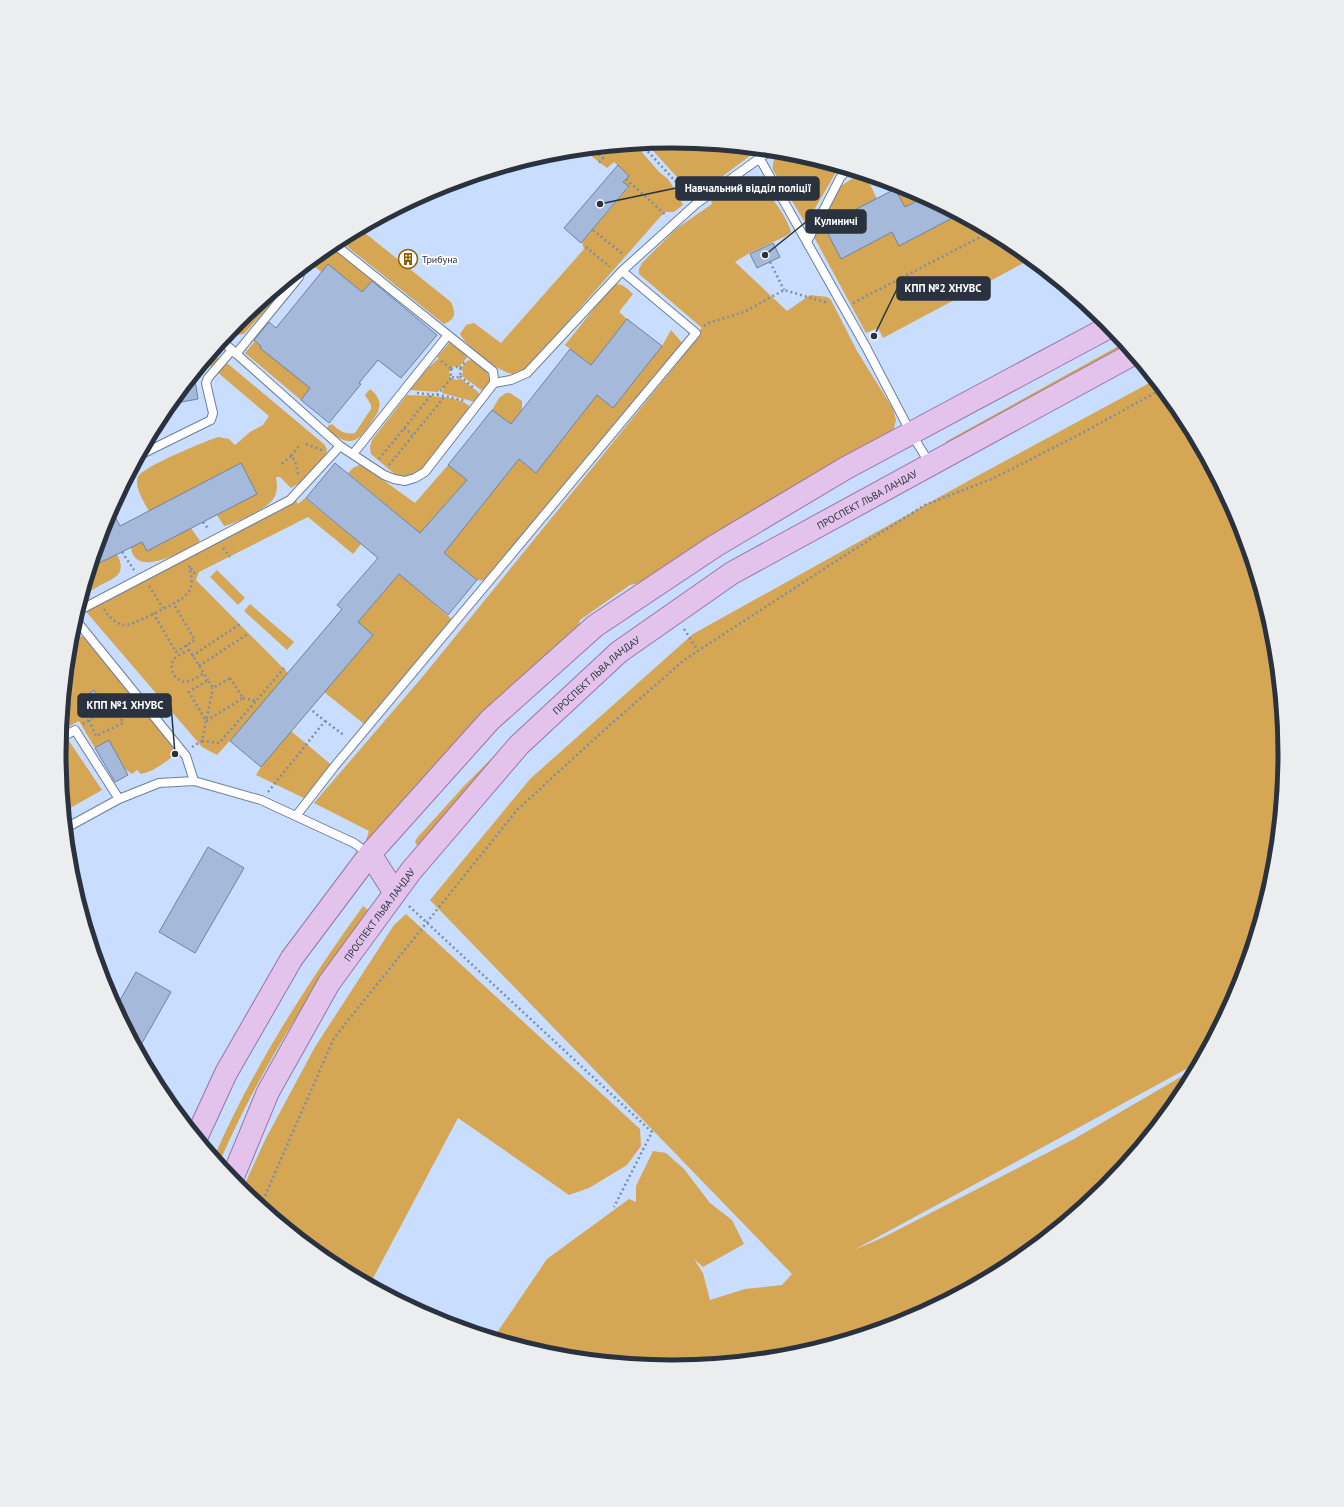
<svg xmlns="http://www.w3.org/2000/svg" width="1344" height="1507" viewBox="0 0 1344 1507" font-family="'PT Sans',sans-serif">
<style>
.green{fill:#d5a653}
.building{fill:#a5b9da;stroke:#6e819f}
.lines{fill:none;stroke-linecap:round;stroke-linejoin:round}
.lane-casing{stroke:#6c7f9d;stroke-width:10}
.primary-casing{stroke:#9676a6;stroke-width:24}
.path{stroke:#7e8ea5;stroke-width:2.5;stroke-dasharray:2 3;stroke-linecap:butt}
.lane{stroke:#fff;stroke-width:8}
.primary{stroke:#e3c2eb;stroke-width:22}
.labels{text-anchor:middle;stroke-width:3.5;stroke-linejoin:round;paint-order:stroke}
.poi-label{font-size:10px;fill:#29323e;stroke:#fdfdfd;text-anchor:start}
.street-label{font-size:10px;fill:#29323e;stroke:#fdfdfd}
.rim{fill:none;stroke:#29323e;stroke-width:5}
.leader{fill:none;stroke:#29323e;stroke-width:1.5}
.callout-dot{fill:#29323e;stroke:#fdfdfd;stroke-width:1.5}
.callout{fill:#29323e;stroke:#29323e;stroke-width:1.5}
.callout-label{font-size:11px;text-anchor:middle;font-weight:bold;fill:#fff}
</style>
<rect width="100%" height="100%" fill="#c8ddff"/>
<!-- green -->
<path class="green" d="M669 141C689 152 710 147 731 146 740 146 750 148 759 149L695 197 646 143Z
M635 144 659 172 668 179 676 191 683 205 674 212H665L660 217 537 357C531 363 524 372 515 374 503 376 465 345 460 334L466 325 474 323 501 343 584 249 582 242 629 187 623 182 629 176 614 162 607 168 582 149Z
M782 151 792 152 839 167 806 224 773 170C772 160 775 158 782 151Z
M865 176 867 178 877 199 824 226 841 259 892 232 899 246 958 215 1013 244 1031 259 883 338 878 328 866 333 814 237 839 187 855 177Z
M752 183 757 186V190L761 192 764 191C774 198 788 220 791 232L786 236 748 254 735 262 787 311 810 295 827 297 831 300 857 351 893 409 896 420 893 433 651 581 630 585 580 620 577 636 375 839 366 840 369 831 314 803 424 675 684 355 682 351 486 581 477 580 444 553 519 459 536 473 597 395 613 408 662 346 671 330 685 346 702 328 639 274V269L642 263 676 229 712 204 711 200C723 188 735 184 752 183Z
M892 183 907 187 922 196 923 198 905 207Z
M360 229 451 302C456 314 456 319 444 324L339 240Z
M330 245 373 281 362 292 328 264 322 272 308 263Z
M616 284C623 284 628 289 633 294L619 312 627 319 591 365 565 345 608 291Z
M278 288V292L274 300 244 334 235 335 228 333 239 320Z
M255 341 310 388 301 400 245 353Z
M450 342H454L468 354 466 359 459 367 455 366 451 368 449 367 450 378 457 380 460 378 478 392 480 396 475 402 442 393 443 389H440L438 392 410 390 427 369 439 358 437 357Z
M1124 343 1129 349 944 445 947 441Z
M213 358H221L325 445 327 450 326 454 303 481 291 488 280 477H276C277 484 278 489 275 496 270 508 237 523 224 526L217 515 257 494 241 463 149 511C144 502 134 487 138 477 142 467 206 441 218 437L229 439 235 445 250 432 263 425 269 416 209 365V362Z
M474 358C485 368 496 378 484 392L462 376 463 372 461 368 468 360 469 361 471 359Z
M1155 380 1182 413 1238 519 1273 634 1285 754 1282 789 1273 873 1238 988 1199 1062 854 1250 884 1237 1074 1139 1196 1068 1182 1094 1105 1187 1012 1263 906 1320 791 1355 672 1366 552 1355 494 1337 547 1259 629 1199 636 1202V1186L653 1151 666 1153 684 1169 710 1203 732 1220 744 1244 703 1267 694 1259 703 1273 710 1300 745 1289 782 1285 792 1274 430 900 530 779 693 634 979 475Z
M370 389C385 401 380 411 370 424 361 437 354 447 337 437 333 435 330 433 327 429L328 426 332 424C340 431 344 435 355 433L371 409V405L365 395Z
M506 393H510L522 401V411L511 424 492 410 499 398Z
M407 395C423 396 460 395 470 407L424 471 416 475 398 477 371 454 370 447 372 440Z
M361 464 415 503 448 465 467 480 420 533 348 473 353 468Z
M293 497 298 504 305 498 361 544 353 554 308 517 199 572 196 580 289 674 217 755 202 747 83 608Z
M134 527 147 551 191 528 200 541C186 551 135 579 131 548 130 542 133 533 134 527Z
M117 554C127 575 116 577 99 586 93 589 88 593 82 596L91 567Z
M217 570 245 598 238 605 210 577Z
M399 574 455 622 368 727 324 692 373 635 358 622Z
M250 604 294 642 287 650 244 611Z
M71 632 87 639 170 741 173 750V756C163 764 154 771 141 774L137 770 132 774 124 768 109 740 95 748 79 721 61 731Z
M534 716 420 845H417L415 842 417 838 465 785Z
M291 731 334 767 308 800 256 775 261 767Z
M61 734 65 735 102 790 65 811 59 753Z
M363 906 368 910C349 938 330 965 312 993 276 1047 245 1104 219 1163L214 1157C253 1068 306 985 363 906Z
M406 914 640 1129 641 1146 627 1165 589 1188 569 1195 458 1118 370 1284 331 1263 242 1190 265 1140 315 1047 394 925Z"/>
<!-- building -->
<path class="building" d="M618 165 629 176 623 182 629 186 581 243 564 228Z
M895 189 905 207 925 197 958 215 899 246 892 232 841 259 824 226Z
M773 243 780 257 757 268 750 254Z
M328 264 362 292 372 281 437 335 401 378 378 360 359 383 361 384 329 423 301 400 310 388 260 348 261 346 254 340 269 322 276 328Z
M627 319 662 346 613 408 597 395 536 473 519 459 444 553 477 580 448 615 399 574 358 622 373 635 261 767 230 741 342 609 337 605 378 558 306 498 335 463 420 533 467 480 448 465 492 410 511 424 570 349 591 365Z
M194 374 198 399 170 404 184 386Z
M241 463 257 494 147 551 142 542 91 567 106 519 111 509 120 526Z
M94 690 102 701 87 712 78 701Z
M109 740 128 775 115 782 95 748Z
M208 847 244 868 195 953 159 932Z
M136 972 171 992 138 1050 116 1007Z"/>
<g class="lines">
<defs>
<path id="lane" d="M760 159 866 347 911 433 930 464
M807 242 840 178 847 169
M222 341 340 446 384 475 394 479 405 481 415 478 425 472 494 383V379L493 371 333 243
M236 354 299 277 302 268
M494 383 511 380 527 373 622 271 696 204 771 150
M353 454 448 335
M140 455 211 420 213 413 206 383 208 378 232 350
M78 611 290 500 340 446
M75 619 186 756 194 781
M61 738 75 730 119 799
M296 816 334 767 696 333 622 271
M66 828 119 799 159 783 194 781 261 800 354 843 369 854"/>
<g id="primary">
<path d="M370 854 395 893"/>
<path d="M197 1136 226 1073 292 958 370 854 490 720 595 626 715 546 846 468 1111 326"/>
<path id="s1" d="M232 1179 268 1092 329 983 411 871 519 745 619 652 732 573 1133 354"/>
</g>
</defs>
<!-- lane casing -->
<use href="#lane" class="lane-casing"/>
<!-- primary casing -->
<use href="#primary" class="primary-casing"/>
<!-- path -->
<path class="path" d="M641 144 689 196
M590 149 603 158 599 163
M626 179 667 216
M884 180 890 192
M593 230 624 255
M586 247 610 267
M770 262 784 290
M853 303 990 232 992 233
M704 326 708 323 744 312 784 290 828 303
M441 361 451 369
M460 368 465 362
M460 368 461 371 460 376
M451 369 456 367 460 368
M451 369 450 373 452 377
M460 376 475 389
M452 377 456 378 460 376
M417 393 445 396 465 401
M437 395 452 377
M404 428 413 435
M306 444 322 450
M379 459 432 394
M282 464 291 456
M389 465 445 396
M298 474 295 461 291 456 299 446
M203 522 209 530
M223 548 230 557
M122 552 134 570
M191 568 195 574
M149 586 163 608
M104 609C108 616 115 623 123 625 131 627 173 604 181 599 184 597 188 593 190 590 193 582 191 573 189 565
M153 613 176 652 195 640 173 603
M684 629 698 651
M186 645 208 680
M189 650C185 652 178 655 175 658 166 668 176 685 189 681 194 680 199 676 204 673
M192 656 240 624
M199 666 249 633
M230 678 243 698 206 721 189 692 208 680 213 688Z
M243 698 256 701 284 668
M89 720 96 736 123 723 114 703
M325 721 345 736
M83 724 124 697
M202 741 219 743 256 701
M192 747 202 741 213 688
M62 786 65 792
M268 792 325 721 310 709
M409 906 652 1132 614 1207
M261 1205 334 1038 517 810 602 732 684 660 844 556 925 505 994 478 1084 432 1162 389"/>
<!-- lane -->
<use href="#lane" class="lane"/>
<!-- primary -->
<use href="#primary" class="primary"/>
</g>
<!-- icons -->
<defs>
<symbol id="building-ring" viewBox="-11 -11 22 22"><circle r="9.5" fill="#fdfdfd" stroke="#8b6203" stroke-width="1.5"/><path d="M-4-6H4V6H1V3H-1V6H-4ZM-2.5-4.3h1.7v1.8h-1.7ZM.8-4.3h1.7v1.8H.8ZM-2.5-1h1.7V.8h-1.7ZM.8-1h1.7V.8H.8Z" fill="#8b6203"/></symbol>
</defs>
<g fill-rule="evenodd">
<use href="#building-ring" x="397" y="248" width="22" height="22"/>
</g>
<g class="labels">
<!-- poi labels -->
<g class="poi-label">
<text x="422" y="263">Трибуна</text>
</g>
<!-- street labels -->
<g class="street-label">
<text dy="4" stroke="none"><textPath href="#s1" startOffset="952">ПРОСПЕКТ ЛЬВА ЛАНДАУ</textPath></text>
<text dy="4" stroke="none"><textPath href="#s1" startOffset="628">ПРОСПЕКТ ЛЬВА ЛАНДАУ</textPath></text>
<text dy="4" stroke="none"><textPath href="#s1" startOffset="304">ПРОСПЕКТ ЛЬВА ЛАНДАУ</textPath></text>
</g>
</g>
<!-- crop -->
<path d="M0 0H1344V1507H0ZM66 754a606 606 0 1 1 1212 0a606 606 0 1 1-1212 0Z" fill="#ecedee" fill-rule="evenodd"/>
<path class="rim" d="M66 754a606 606 0 1 1 1212 0a606 606 0 1 1-1212 0Z"/>
<!-- callouts -->
<path class="leader" d="M600 204L676 188M765 255L806 222M874 336L897 289M175 754L171 705"/>
<g class="callout-dot">
<circle cx="600" cy="204" r="4"/>
<circle cx="765" cy="255" r="4"/>
<circle cx="874" cy="336" r="4"/>
<circle cx="175" cy="754" r="4"/>
</g>
<g class="callout">
<rect x="676" y="177" width="143" height="23" rx="4"/>
<rect x="806" y="210" width="60" height="23" rx="4"/>
<rect x="897" y="277" width="93" height="23" rx="4"/>
<rect x="78" y="694" width="93" height="23" rx="4"/>
</g>
<g class="callout-label">
<text x="748" y="192">Навчальний відділ поліції</text>
<text x="836" y="225">Кулиничі</text>
<text x="943" y="292">КПП №2 ХНУВС</text>
<text x="125" y="709">КПП №1 ХНУВС</text>
</g>
</svg>
